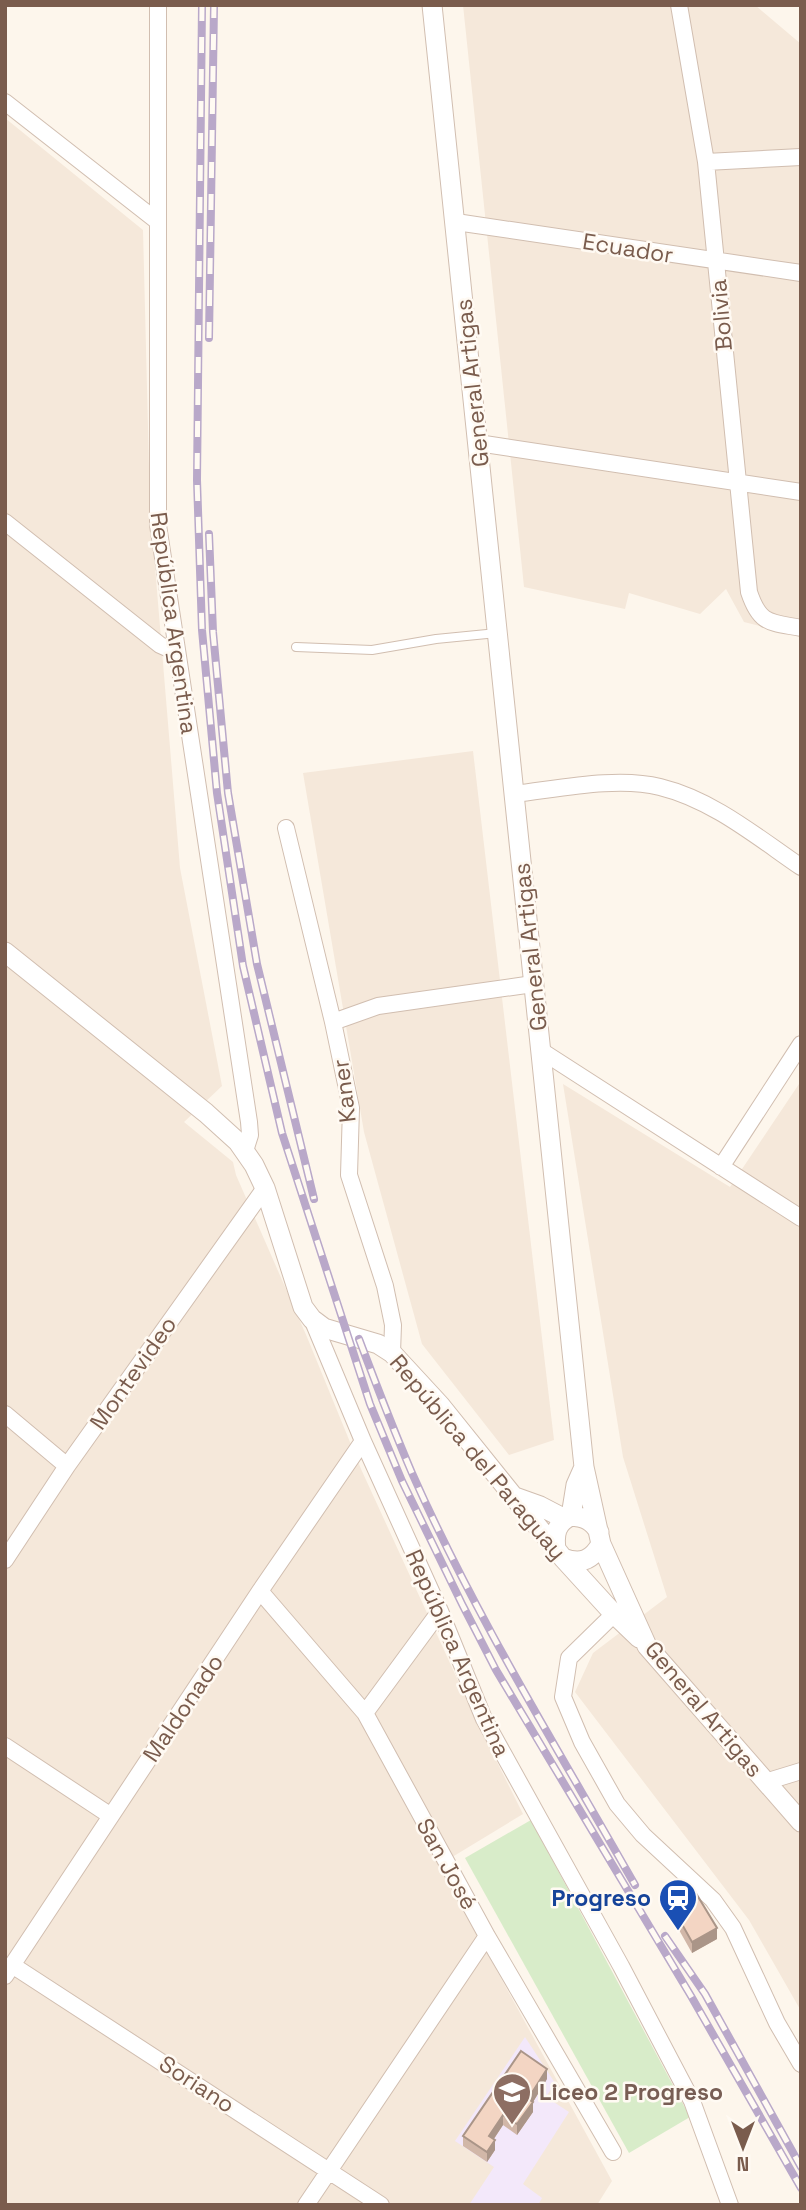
<svg xmlns="http://www.w3.org/2000/svg" width="806" height="2210" viewBox="0 0 806 2210" font-family="'Space Grotesk',sans-serif">
<style>
.residential{fill:#f5e8da}
.education{fill:#f3e8fa}
.green{fill:#d8ecc9}
.lines{fill:none;stroke-linecap:round;stroke-linejoin:round}
.service-casing{stroke:#d1beb0;stroke-width:10}
.minor-casing{stroke:#d1beb0;stroke-width:18}
.tertiary-casing{stroke:#d1beb0;stroke-width:21}
.service{stroke:#fff;stroke-width:8}
.minor{stroke:#fff;stroke-width:16}
.tertiary{stroke:#fff;stroke-width:19}
.rail-casing{stroke:#b9a8c9;stroke-width:8}
.rail{stroke:#fffaf3;stroke-width:5;stroke-dasharray:16;stroke-linecap:butt}
.wall{fill:#d1b7a8}
.shaded-wall{fill:#aa9588}
.building{fill:#f3d5c3;stroke:#aa9588;stroke-width:2}
.labels{text-anchor:middle;stroke-width:5;stroke-linejoin:round;paint-order:stroke}
.street-label{font-size:23px;fill:#7a5c4d;stroke:#fffaf3}
.transit-label{font-size:23px;font-weight:bold;fill:#164399;stroke:#fffaf3;text-anchor:end}
.education-label{font-size:23px;font-weight:bold;fill:#785e54;stroke:#fffaf3;text-anchor:start}
</style>
<rect width="100%" height="100%" fill="#fdf6ec"/>
<!-- residential -->
<path class="residential" d="M463 5H755L801 44V636L744 622 726 589 700 614 629 593 625 609 524 587Z
M5 118 143 230 150 506 180 868 222 1086 184 1122 233 1162 236 1175 307 1337 361 1469 477 1722 523 1814 439 1865 612 2181 597 2205H5Z
M473 751 554 1440 509 1455 422 1344 364 1132 303 773Z
M801 1081V2011L749 1920 575 1692 593 1653 667 1597 623 1457 563 1084 730 1187Z"/>
<!-- education -->
<path class="education" d="M525 2037 555 2083 546 2097 569 2112 523 2184 542 2198 538 2205H469L494 2167 455 2141Z"/>
<!-- green -->
<path class="green" d="M531 1820 690 2117 629 2153 465 1858Z"/>
<g class="lines">
<defs>
<path id="service" d="M296 647 372 650 436 639 497 633"/>
<path id="minor" d="M158 5V525L249 1122 250 1135 245 1151
M679 5 706 162 749 592C760 625 770 622 801 628
M5 102 157 221
M706 162 801 157
M456 222 801 273
M478 443 801 492
M5 522 160 645 176 652
M514 794C558 789 617 776 660 787 713 800 757 837 801 867
M286 828 333 1022 351 1108 349 1175 385 1286 393 1325 392 1353
M333 1022 378 1006 533 984
M540 1050 801 1218
M721 1167 801 1044
M312 1319 363 1441 440 1611 484 1719 621 1966 692 2101 730 2205
M5 1414 67 1466
M5 1560 67 1466 265 1188
M260 1591 365 1713 487 1936 613 2152
M614 1614 569 1658 563 1697 582 1742 617 1804 643 1835 713 1900 733 1928 777 2023 801 2064
M365 1713 440 1611
M5 1746 111 1816
M765 1782 801 1771
M12 1965 381 2205
M5 1976 260 1591 363 1441
M306 2205 487 1936"/>
<path id="tertiary" d="M432 5 584 1467 601 1544 647 1646 801 1822
M5 952 206 1113 238 1142 254 1165 265 1188 303 1307 312 1319 324 1328 378 1344 392 1353 440 1405 563 1558 614 1614 639 1638
M512 1496 540 1506 565 1519
M571 1516 576 1485 584 1467
M556 1549C554 1534 556 1523 571 1516 584 1517 592 1520 599 1532
M563 1558C581 1565 592 1560 601 1544"/>
</defs>
<!-- service casing -->
<use href="#service" class="service-casing"/>
<!-- minor casing -->
<use href="#minor" class="minor-casing"/>
<!-- tertiary casing -->
<use href="#tertiary" class="tertiary-casing"/>
<!-- service -->
<use href="#service" class="service"/>
<!-- minor -->
<use href="#minor" class="minor"/>
<!-- tertiary -->
<use href="#tertiary" class="tertiary"/>
<defs>
<path id="rail" d="M202 5 197 480 202 630 217 793 243 966 282 1133 370 1404 402 1481 462 1604 496 1670 691 1996 801 2188
M209 338 214 5
M209 534 213 632 228 793 257 964 314 1199
M359 1339C376 1384 393 1429 412 1473 475 1616 558 1749 635 1885
M665 1936 705 1994 801 2167"/>
</defs>
<!-- rail casing -->
<use href="#rail" class="rail-casing"/>
<!-- rail -->
<use href="#rail" class="rail"/>
</g>
<!-- wall -->
<path class="wall" d="M670 1903 717 1939 692 1953 670 1914Z
M547 2079 533 2102V2112L517 2135 503 2125 494 2139 495 2150 487 2162 463 2146V2136Z"/>
<!-- shaded-wall -->
<path class="shaded-wall" d="M717 1928V1939L692 1953V1942Z
M547 2069V2079L533 2102V2112L517 2135V2124L528 2099Z
M503 2115V2125L489 2146V2136Z
M495 2140V2150L487 2162V2152Z"/>
<!-- building -->
<path class="building" d="M694 1890 717 1928 692 1942 670 1903Z
M521 2051 547 2069 528 2099 533 2102 517 2124 503 2115 489 2136 495 2140 487 2152 463 2136Z"/>
<!-- icons -->
<defs>
<symbol id="station-pin" viewBox="-11 -11 22 30"><path d="M0 17L-7.5 6A9.5 9.5 0 1 1 7.5 6Z" fill="#1a4fb4" stroke="#fffaf3"/><path d="M-3-6H3Q5-6 5-4V2Q5 4 3 4L4.5 6H3L1.5 4h-3L-3 6H-4.5L-3 4Q-5 4-5 2V-4Q-5-6-3-6ZM-3.5-4v3h7v-3ZM-3.5 1v1.5H-2V1ZM2 1v1.5H3.5V1Z" fill="#fff"/></symbol>
<symbol id="school-pin" viewBox="-11 -11 22 30"><path d="M0 17L-7.5 6A9.5 9.5 0 1 1 7.5 6Z" fill="#8d6e63" stroke="#fffaf3"/><path d="M0-5L7-2L0 1L-7-2ZM-4 1L0 2.5L4 1V4Q0 6-4 4Z" fill="#fff"/></symbol>
</defs>
<g fill-rule="evenodd">
<use href="#station-pin" x="656" y="1876" width="44" height="60"/>
<use href="#school-pin" x="490" y="2070" width="44" height="60"/>
</g>
<g class="labels">
<!-- street labels -->
<g class="street-label">
<text transform="translate(628 248) rotate(9)" y="8">Ecuador</text>
<text transform="translate(721 315) rotate(-95)" y="8">Bolivia</text>
<text transform="translate(472 383) rotate(-96)" y="8">General Artigas</text>
<text transform="translate(174 623) rotate(82)" y="8">República Argentina</text>
<text transform="translate(530 947) rotate(-96)" y="8">General Artigas</text>
<text transform="translate(344 1091) rotate(-97)" y="8">Kaner</text>
<text transform="translate(133 1373) rotate(-55)" y="8">Montevideo</text>
<text transform="translate(478 1457) rotate(50)" y="8">República del Paraguay</text>
<text transform="translate(458 1653) rotate(66)" y="8">República Argentina</text>
<text transform="translate(183 1708) rotate(-56)" y="8">Maldonado</text>
<text transform="translate(704 1709) rotate(50)" y="8">General Artigas</text>
<text transform="translate(447 1864) rotate(61)" y="8">San José</text>
<text transform="translate(197 2084) rotate(33)" y="8">Soriano</text>
</g>
<!-- transit labels -->
<g class="transit-label">
<text x="651" y="1906">Progreso</text>
</g>
<!-- education labels -->
<g class="education-label">
<text x="539" y="2100">Liceo 2 Progreso</text>
</g>
</g>
<!-- border -->
<rect width="806" height="2210" fill="none" stroke="#7a5c4d" stroke-width="14"/>
<!-- north arrow -->
<g transform="translate(743 2147) rotate(180)" stroke="#fffaf3" stroke-width="5" paint-order="stroke">
<path d="M0-5L12 26L0 18L-12 26Z" fill="#7a5c4d"/>
<text y="-10" font-size="19" font-weight="bold" text-anchor="middle" fill="#7a5c4d">N</text>
</g>
</svg>
